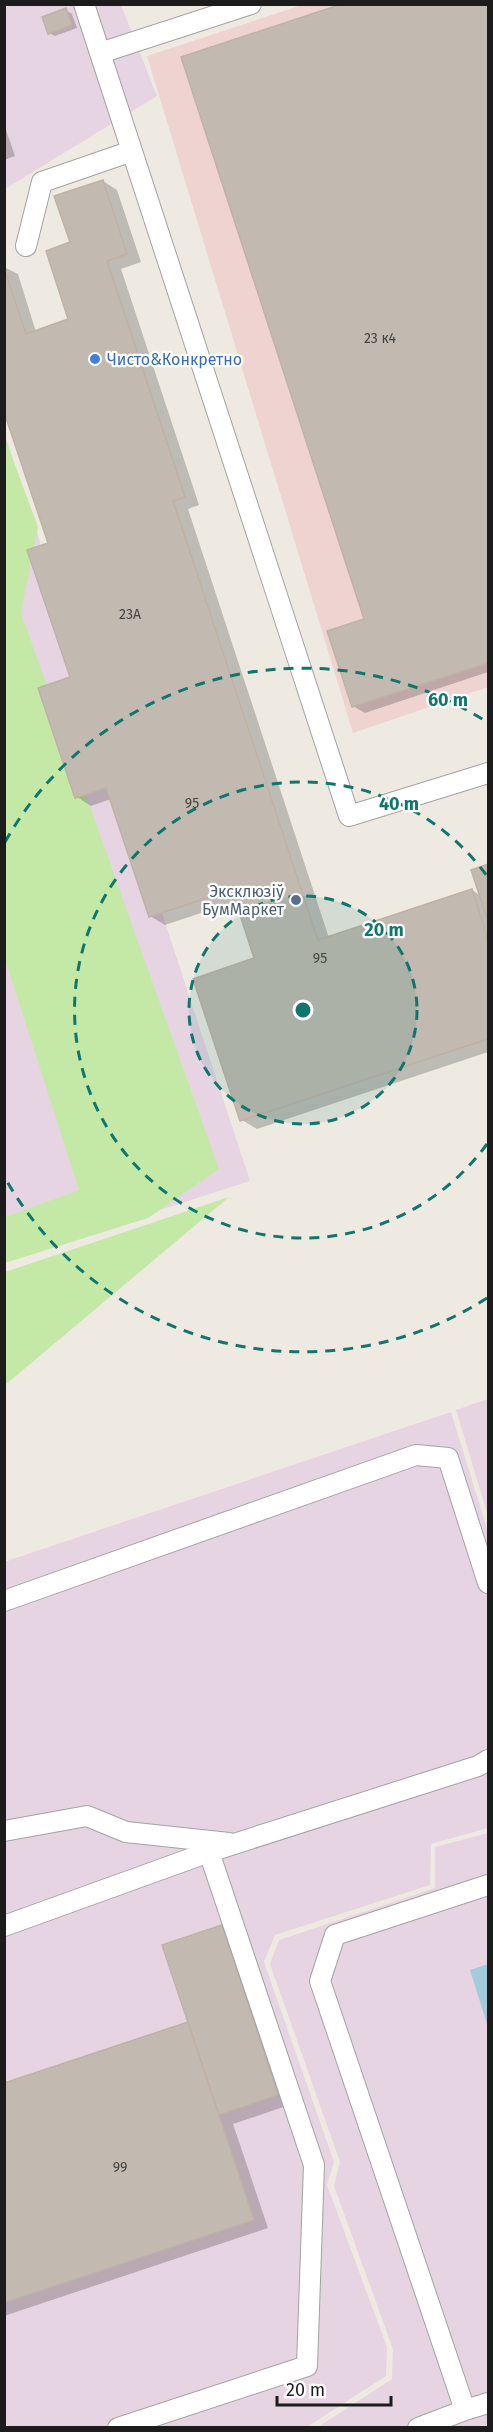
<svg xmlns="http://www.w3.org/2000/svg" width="493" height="2432" viewBox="0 0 493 2432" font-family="'Fira Sans',sans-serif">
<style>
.commercial{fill:#efd3d1}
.industrial{fill:#e7d4e2}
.grass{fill:#c4e9a7}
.water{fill:#a2ccdc}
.shadow{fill:#0003}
.building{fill:#c2bab1;stroke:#bfb1a4;stroke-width:1.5}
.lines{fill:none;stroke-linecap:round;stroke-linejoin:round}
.lane-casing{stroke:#a3a3a3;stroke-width:22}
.lane{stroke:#fff;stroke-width:20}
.ring{fill:none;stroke:#0f766e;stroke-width:3;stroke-dasharray:10 8}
.shop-dot{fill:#3f7fe0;stroke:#fff;stroke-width:2}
.service-dot{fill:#5c6f8a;stroke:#fff;stroke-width:2}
.labels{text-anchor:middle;stroke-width:4.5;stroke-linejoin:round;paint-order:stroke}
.number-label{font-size:14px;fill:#464441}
.shop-label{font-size:16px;fill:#366cbe;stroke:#fff;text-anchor:start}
.service-label{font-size:16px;fill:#4e5e75;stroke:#fff;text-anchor:end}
.centre{fill:#0f766e;stroke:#fff;stroke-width:3}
.ring-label{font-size:18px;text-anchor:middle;font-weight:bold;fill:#0f766e;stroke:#fff;stroke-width:4.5;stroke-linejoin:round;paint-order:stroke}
</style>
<rect width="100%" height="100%" fill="#eeeae2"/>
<!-- commercial -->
<path class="commercial" d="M302 5H488V687L353 733 147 56Z"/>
<!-- industrial -->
<path class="industrial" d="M5 5H121L157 96 5 189Z
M4 432 250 1181 5 1260H4Z
M488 1399V1516L456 1410Z
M451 1412 488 1532V1828L431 1844 430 1885 275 1935 264 1962 334 2162 327 2185 387 2347 386 2376 307 2427H5L4 1562Z
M488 1833V2427H318L392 2379 393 2349 334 2186 340 2162 270 1964 279 1940 435 1888V1847Z"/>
<!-- grass -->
<path class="grass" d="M4 435 38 527 21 613 219 1169 148 1218 5 1263V1217L79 1190 5 959Z
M229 1197 5 1385V1272Z"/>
<!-- water -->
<path class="water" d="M488 1964V2027L470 1970Z"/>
<!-- shadow -->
<path class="shadow" d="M347 4H488V672L365 713 353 706 366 620Z
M66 10 72 14 77 28 55 36 49 33Z
M4 124 15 156 4 160Z
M103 181 117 190 141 262 121 269 199 505 188 509 329 938 472 890 481 896 473 871 488 866V1052L257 1129 242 1120 256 959 237 901 165 925 150 916 111 799 91 806 77 797 72 678 50 544 4 407V267L18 274 36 332 70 320 72 243Z
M222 1927 236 1936 292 2104 233 2124 268 2228 4 2316V2084L190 2023Z"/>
<!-- building -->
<path class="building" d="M342 4H488V663L352 707 327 631 364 619 181 57Z
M66 8 72 25 48 34 42 17Z
M103 180 127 254 107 261 185 497 173 501 318 940 472 889 488 940V1039L240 1121 193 979 254 958 232 890 149 917 106 788 75 798 38 688 70 677 27 550 48 543 4 412V268L26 334 68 319 46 251 70 242 54 196Z
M488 864V921L471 870Z
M222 1925 278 2095 219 2115 162 1945Z
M188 2022 254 2220 4 2303V2083Z"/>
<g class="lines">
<defs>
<path id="lane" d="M84 4 349 816 488 773
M100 53 251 4
M26 246 42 182 132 151
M4 1601 416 1455 448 1458 488 1583
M4 1831 87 1816 126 1832 229 1843
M488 1885 335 1935 320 1981 465 2410 488 2403
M4 1926 209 1852 478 1766 488 1760
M118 2428 307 2366 314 2165 209 1852
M418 2428 465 2410"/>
</defs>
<!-- lane casing -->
<use href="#lane" class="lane-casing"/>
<!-- lane -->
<use href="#lane" class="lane"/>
</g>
<!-- distance rings -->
<circle cx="303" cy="1010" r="114" fill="#0f766e" fill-opacity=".12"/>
<g class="ring">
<circle cx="303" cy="1010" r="114"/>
<path d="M487 1144A228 228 0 1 1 487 876"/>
<path d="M487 1298A342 342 0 0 1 5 1178M5 842A342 342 0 0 1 487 722"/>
</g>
<!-- markers -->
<circle class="shop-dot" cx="95" cy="359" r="6"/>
<circle class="service-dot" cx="296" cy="900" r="6"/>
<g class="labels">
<!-- number labels -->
<g class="number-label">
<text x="380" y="343">23 к4</text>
<text x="130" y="619">23А</text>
<text x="192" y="808">95</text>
<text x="320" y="963">95</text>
<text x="120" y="2172">99</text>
</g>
<!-- shop labels -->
<g class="shop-label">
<text x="107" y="365">Чисто&amp;Конкретно</text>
</g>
<!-- service labels -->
<g class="service-label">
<text x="284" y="897">Эксклюзіў<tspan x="284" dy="18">БумМаркет</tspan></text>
</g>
</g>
<circle cx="303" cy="1010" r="9" class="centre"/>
<g class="ring-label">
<text x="448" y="706">60 m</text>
<text x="399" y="810">40 m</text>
<text x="384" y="936">20 m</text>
</g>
<!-- border -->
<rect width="493" height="2432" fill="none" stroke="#1c1c1c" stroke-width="12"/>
<!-- scale -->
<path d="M277 2396v9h114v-9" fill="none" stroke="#1c1c1c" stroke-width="3"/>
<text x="286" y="2396" font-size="18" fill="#1c1c1c" stroke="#ffffff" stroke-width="4.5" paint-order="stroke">20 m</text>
</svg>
